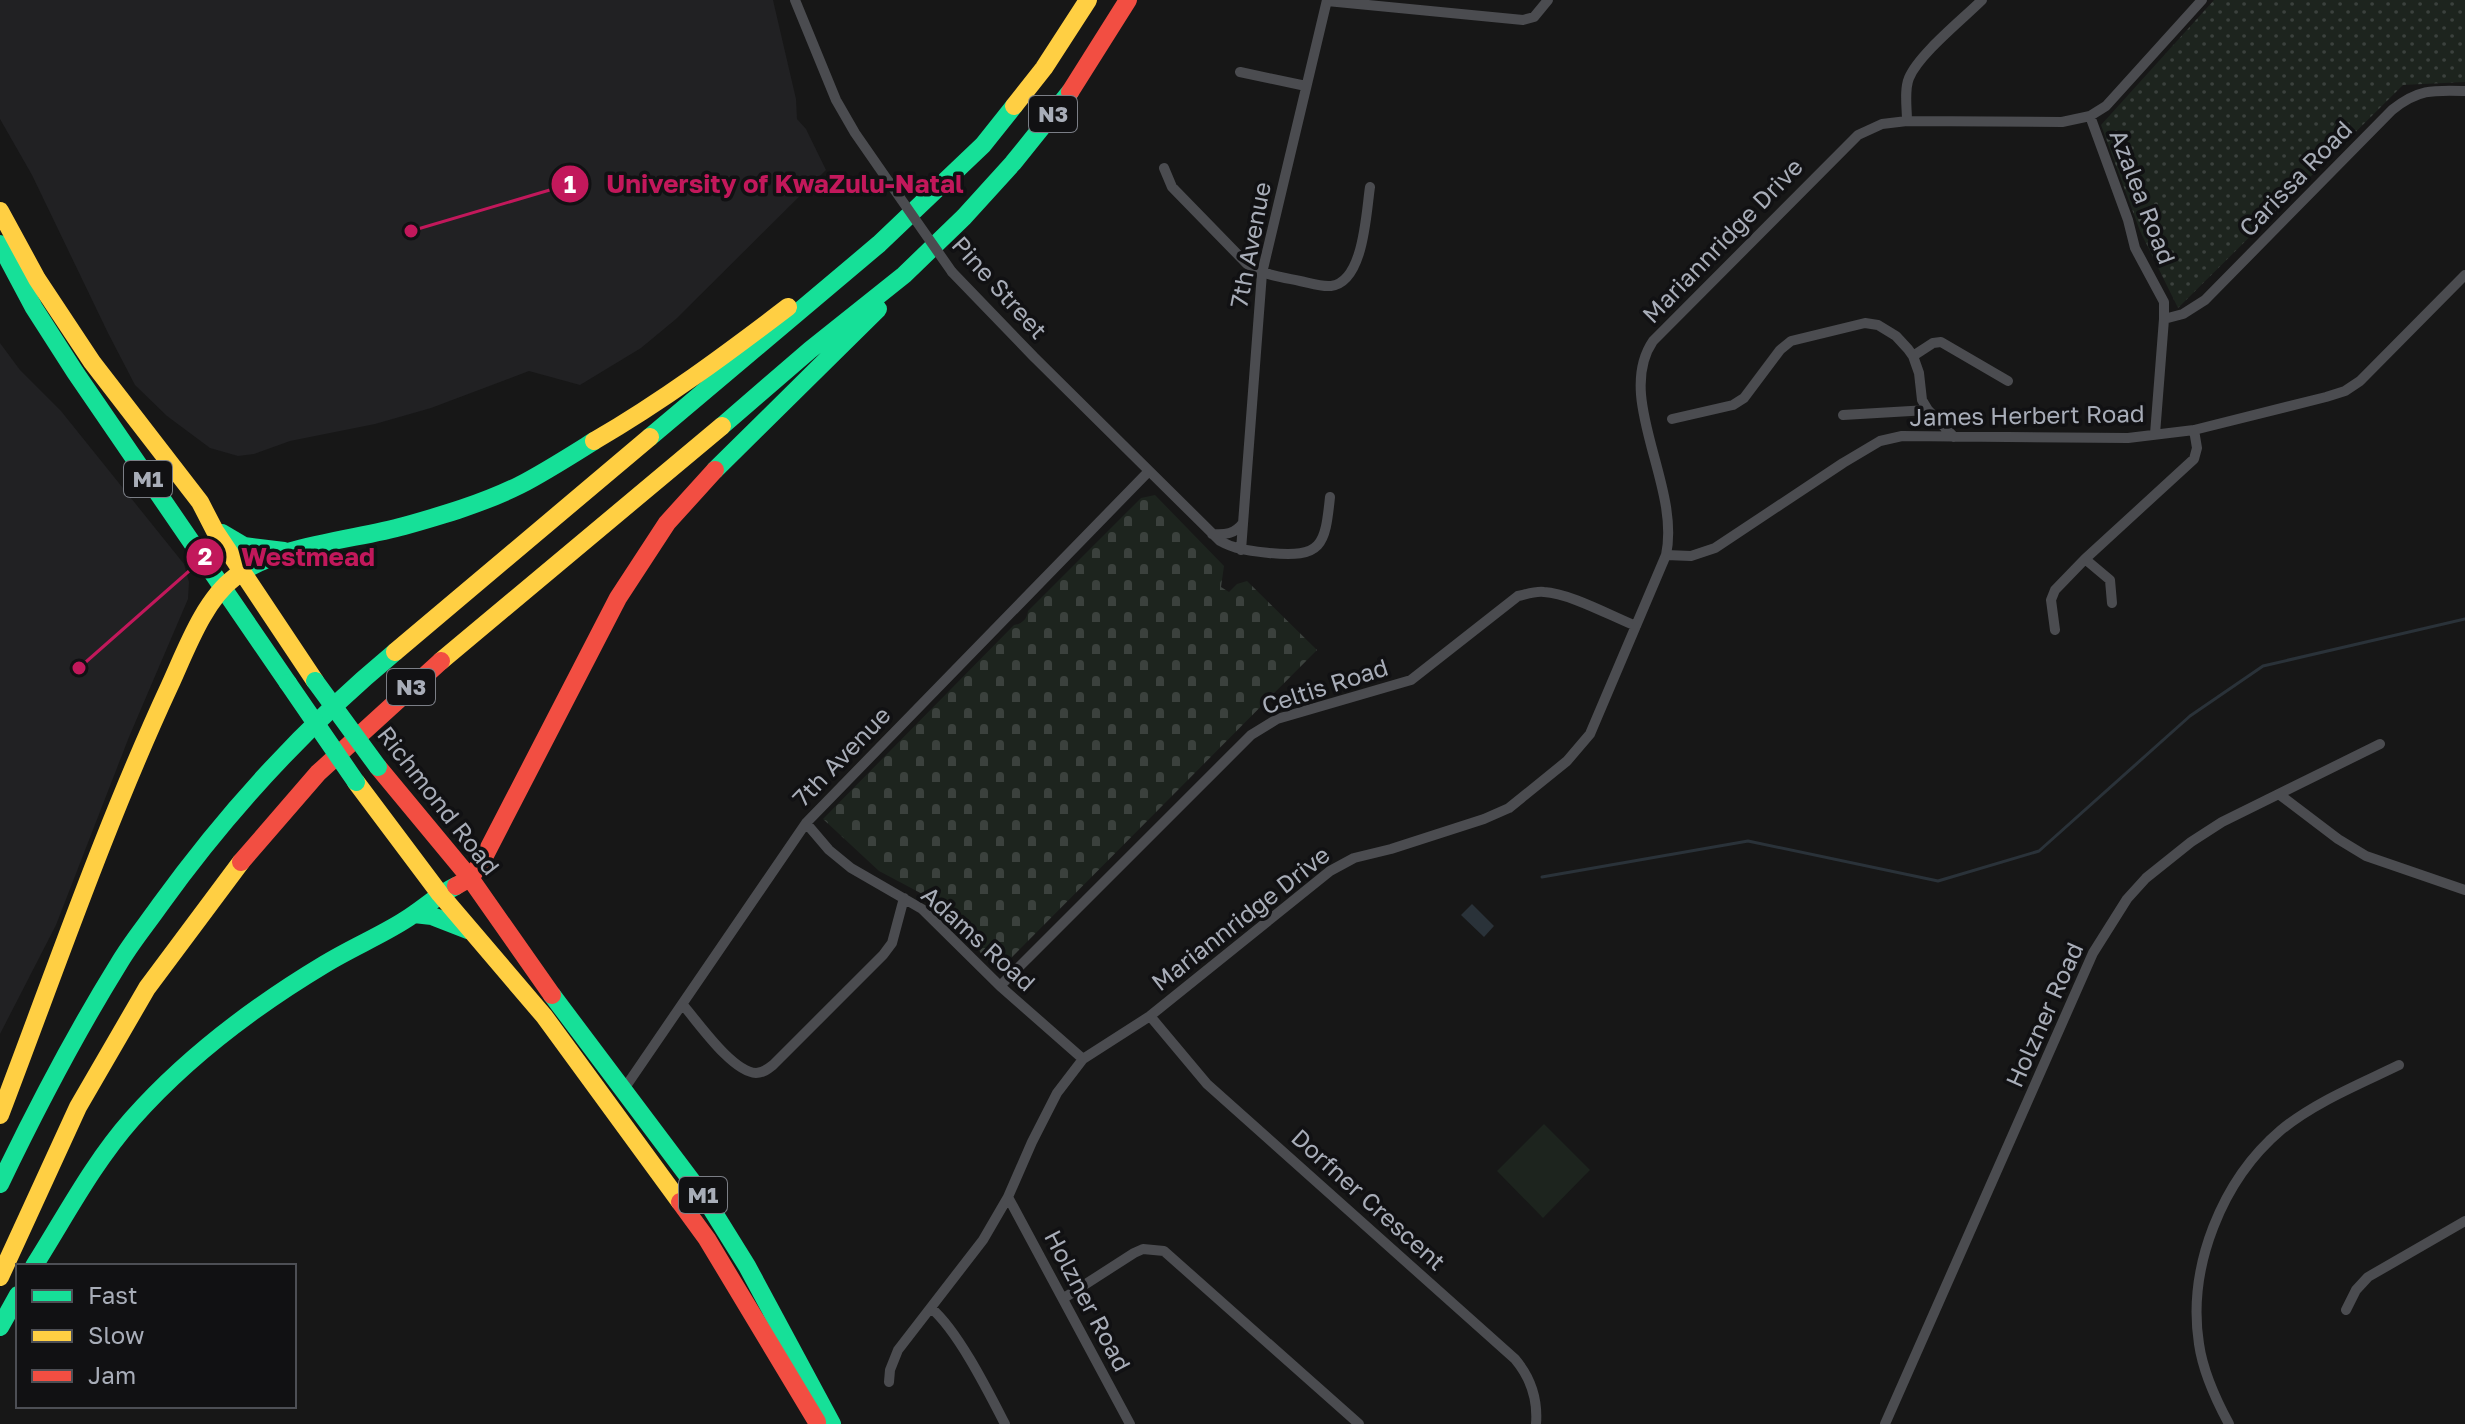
<svg xmlns="http://www.w3.org/2000/svg" width="2465" height="1424" viewBox="0 0 2465 1424" font-family="'Golos Text',sans-serif">
<style>
.built{fill:#212123}
.cemetery{fill:url(#cemetery-stones)}
.park{fill:url(#park-dots)}
.pitch{fill:#1d241e}
.water{fill:#2a3239}
.lines{fill:none;stroke-linecap:round;stroke-linejoin:round}
.stream{stroke:#2a3239;stroke-width:3}
.street{stroke:#4b4c50;stroke-width:10}
.fast{stroke:#16e098;stroke-width:18}
.slow{stroke:#ffcf43;stroke-width:18}
.jam{stroke:#f24e42;stroke-width:18}
.street-bridge{stroke:#4b4c50;stroke-width:10}
.fast-bridge{stroke:#16e098;stroke-width:18}
.labels{text-anchor:middle;stroke-width:7;stroke-linejoin:round;paint-order:stroke}
.shield{fill:#111113;stroke:#7b7e86;stroke-width:2}
.shield-label{font-size:22px;font-weight:bold;fill:#a8adb8}
.street-label{font-size:24px;fill:#a8adb8;stroke:#111113}
.leader{fill:none;stroke:#c2185b;stroke-width:3}
.callout-dot{fill:#c2185b;stroke:#111113;stroke-width:3}
.mark-label{font-size:24px;text-anchor:middle;font-weight:bold;fill:#fff}
.callout-label{font-size:26px;text-anchor:middle;font-weight:bold;fill:#c2185b;stroke:#111113;stroke-width:7;stroke-linejoin:round;paint-order:stroke}
</style>
<defs>
<pattern id="cemetery-stones" width="16" height="16" patternUnits="userSpaceOnUse" patternTransform="scale(2)"><rect width="16" height="16" fill="#1d241e"/><path d="M2 7V4a2 2 0 0 1 4 0v3zM10 15v-3a2 2 0 0 1 4 0v3z" fill="#3b413d"/></pattern>
<pattern id="park-dots" width="8" height="8" patternUnits="userSpaceOnUse" patternTransform="scale(2)"><rect width="8" height="8" fill="#1d241e"/><path d="M2 2h.1M6 6h.1" fill="none" stroke="#3b413d" stroke-width="1.8" stroke-linecap="round"/></pattern>
</defs>
<rect width="100%" height="100%" fill="#171717"/>
<!-- built -->
<path class="built" d="M0 0H773L796 99 797 119 806 129 826 170 676 319 641 348 580 385 529 371 431 408 375 424 290 441 254 454 238 456 210 448 167 416 135 385 108 333 32 175 0 119Z
M0 343 20 370 61 411 184 564 189 582 188 599 129 737 56 925 0 1034Z"/>
<!-- cemetery -->
<path class="cemetery" d="M1155 495 1224 566 1221 587 1229 592 1237 584 1247 581 1317 650 1008 961 994 967 928 897 879 871 823 819 1014 625C1022 624 1027 619 1028 611L1141 498Z"/>
<!-- park -->
<path class="park" d="M2214 0H2465V82L2403 85 2178 308 2140 231 2101 125Z"/>
<!-- pitch -->
<path class="pitch" d="M1544 1124 1590 1170 1543 1218 1497 1171Z"/>
<!-- water -->
<path class="water" d="M1472 904 1494 926 1484 937 1461 915Z"/>
<g class="lines">
<!-- stream -->
<path class="stream" d="M1542 877 1748 841 1938 881 2039 851 2190 716 2263 666 2465 619"/>
<!-- street -->
<path class="street" d="M795 0 836 100 855 133 889 182
M1327 1 1523 20 1534 17 1548 0
M1240 72 1306 86
M2090 116 2128 220 2135 248 2164 302V319L2155 434
M1907 121C1907 108 1904 90 1909 78 1919 54 1963 19 1982 0
M1164 168 1172 187 1247 264C1263 275 1281 277 1300 281 1310 283 1321 287 1331 286 1364 282 1366 213 1370 187
M952 272 1034 357 1220 541C1236 550 1251 551 1269 553 1322 558 1325 546 1330 497
M2164 319 2183 314 2205 300 2392 110C2418 89 2433 90 2465 91
M1913 356 1933 343 1941 342 2008 381
M1843 415 1928 410
M1672 419 1733 405 1744 398 1780 350 1791 341 1865 323 1878 325 1896 336 1908 349 1913 356 1919 373 1922 400 1928 410 1954 437
M1212 534C1225 535 1235 534 1243 523
M1241 550 1262 273 1327 0
M1666 555 1691 556 1715 548 1843 463 1880 441 1902 436 2128 438 2194 430 2326 397 2345 391 2360 381 2465 275
M2085 559 2110 580 2112 603
M2055 630 2051 600 2055 590 2085 559 2194 459 2197 448 2194 430
M2280 795 2338 839 2366 856 2465 890
M806 823 829 850 851 868 922 909 1000 986 1083 1059
M1000 986 1251 735 1277 719 1411 680 1518 596C1527 594 1535 591 1544 592 1569 593 1611 616 1636 626
M683 1005C698 1022 732 1072 756 1073 763 1073 768 1069 773 1065L883 955 892 943 904 898
M1150 1016 1207 1084 1515 1359C1531 1378 1538 1399 1536 1424
M622 1092 806 823 1149 471
M1008 1197 1130 1424
M1064 1298 1134 1253 1143 1249 1164 1251 1359 1424
M931 1308C958 1331 988 1391 1005 1424
M2346 1310 2356 1290 2368 1277 2465 1221
M889 1382 890 1370 898 1350 983 1240 1008 1197 1032 1142 1057 1093 1083 1059 1150 1016 1330 871 1354 858 1391 849 1484 819 1509 808 1567 761 1590 734 1666 555C1681 485 1614 398 1653 341L1858 135 1882 124 1907 121 2062 122 2090 116 2106 106 2202 0
M1885 1424 2093 953 2127 899 2146 878 2191 842 2222 822 2380 744
M2229 1424C2216 1400 2203 1372 2199 1344 2187 1267 2222 1180 2281 1130 2315 1102 2360 1084 2399 1065"/>
<!-- fast -->
<path class="fast" d="M0 244 34 308 75 372 288 683
M722 426 810 350 904 275 964 217 1013 163 1070 92
M650 437 879 244 983 145 1014 106
M715 470 878 309
M222 533 244 546 284 551
M235 577C276 545 354 540 404 526 443 515 484 503 520 485 545 472 570 456 594 441
M414 914 432 916 468 930
M552 995 706 1200 747 1266 832 1424
M0 1184C36 1109 74 1036 118 965 130 944 146 925 160 905 227 812 306 726 395 652
M34 1266C65 1217 93 1163 132 1119 186 1058 255 1006 325 964 351 948 380 936 405 920 423 909 437 895 456 886
M0 1327 18 1295"/>
<!-- slow -->
<path class="slow" d="M1014 106 1044 68 1088 0
M0 211 37 279 92 362 200 502 215 531 315 681
M594 441C663 401 725 355 788 307
M395 652 650 437
M441 661 722 426
M356 782 440 894 544 1016 680 1202
M0 1115C55 971 105 825 170 685 186 650 204 600 235 577
M0 1277 78 1107 147 988 241 862"/>
<!-- jam -->
<path class="jam" d="M1070 92 1128 0
M378 767 470 878 552 995
M241 862 318 773 441 661
M456 886 470 878 481 863 618 598 667 523 715 470
M680 1202 707 1239 817 1422"/>
<!-- street-bridge -->
<path class="street-bridge" d="M889 182 952 272"/>
<!-- fast-bridge -->
<path class="fast-bridge" d="M315 681 378 767
M288 683 356 782"/>
</g>
<g class="labels">
<!-- shield labels -->
<g class="shield">
<rect x="1029" y="96" width="48" height="36" rx="6"/>
<rect x="124" y="461" width="48" height="36" rx="6"/>
<rect x="387" y="669" width="48" height="36" rx="6"/>
<rect x="679" y="1177" width="48" height="36" rx="6"/>
</g>
<g class="shield-label">
<text x="1053" y="122">N3</text>
<text x="148" y="487">M1</text>
<text x="411" y="695">N3</text>
<text x="703" y="1203">M1</text>
</g>
<!-- street labels -->
<g class="street-label">
<text transform="translate(2296 179) rotate(-46)" y="8">Carissa Road</text>
<text transform="translate(2142 197) rotate(69)" y="8">Azalea Road</text>
<text transform="translate(1723 241) rotate(-46)" y="8">Mariannridge Drive</text>
<text transform="translate(1251 245) rotate(-79)" y="8">7th Avenue</text>
<text transform="translate(999 288) rotate(48)" y="8">Pine Street</text>
<text transform="translate(2027 416) rotate(-1)" y="8">James Herbert Road</text>
<text transform="translate(1325 687) rotate(-18)" y="8">Celtis Road</text>
<text transform="translate(842 757) rotate(-46)" y="8">7th Avenue</text>
<text transform="translate(438 801) rotate(52)" y="8">Richmond Road</text>
<text transform="translate(1241 919) rotate(-38)" y="8">Mariannridge Drive</text>
<text transform="translate(978 939) rotate(42)" y="8">Adams Road</text>
<text transform="translate(2045 1015) rotate(-66)" y="8">Holzner Road</text>
<text transform="translate(1368 1200) rotate(42)" y="8">Dorfner Crescent</text>
<text transform="translate(1087 1301) rotate(62)" y="8">Holzner Road</text>
</g>
</g>
<!-- callouts -->
<path class="leader" d="M411 231L570 184M79 668L205 557"/>
<g class="callout-dot">
<circle cx="411" cy="231" r="8"/>
<circle cx="79" cy="668" r="8"/>
<circle cx="570" cy="184" r="20"/>
<circle cx="205" cy="557" r="20"/>
</g>
<g class="mark-label">
<text x="570" y="193">1</text>
<text x="205" y="565">2</text>
</g>
<g class="callout-label">
<text x="785" y="193">University of KwaZulu-Natal</text>
<text x="308" y="566">Westmead</text>
</g>
<!-- legend -->
<rect x="16" y="1264" width="280" height="144" fill="#111113" stroke="#4d4f55" stroke-width="2"/>
<rect x="32" y="1290" width="40" height="12" fill="#16e098" stroke="#4d4f55" stroke-width="2"/>
<text x="88" y="1304" font-size="24" fill="#a8adb8">Fast</text>
<rect x="32" y="1330" width="40" height="12" fill="#ffcf43" stroke="#4d4f55" stroke-width="2"/>
<text x="88" y="1344" font-size="24" fill="#a8adb8">Slow</text>
<rect x="32" y="1370" width="40" height="12" fill="#f24e42" stroke="#4d4f55" stroke-width="2"/>
<text x="88" y="1384" font-size="24" fill="#a8adb8">Jam</text>
</svg>
